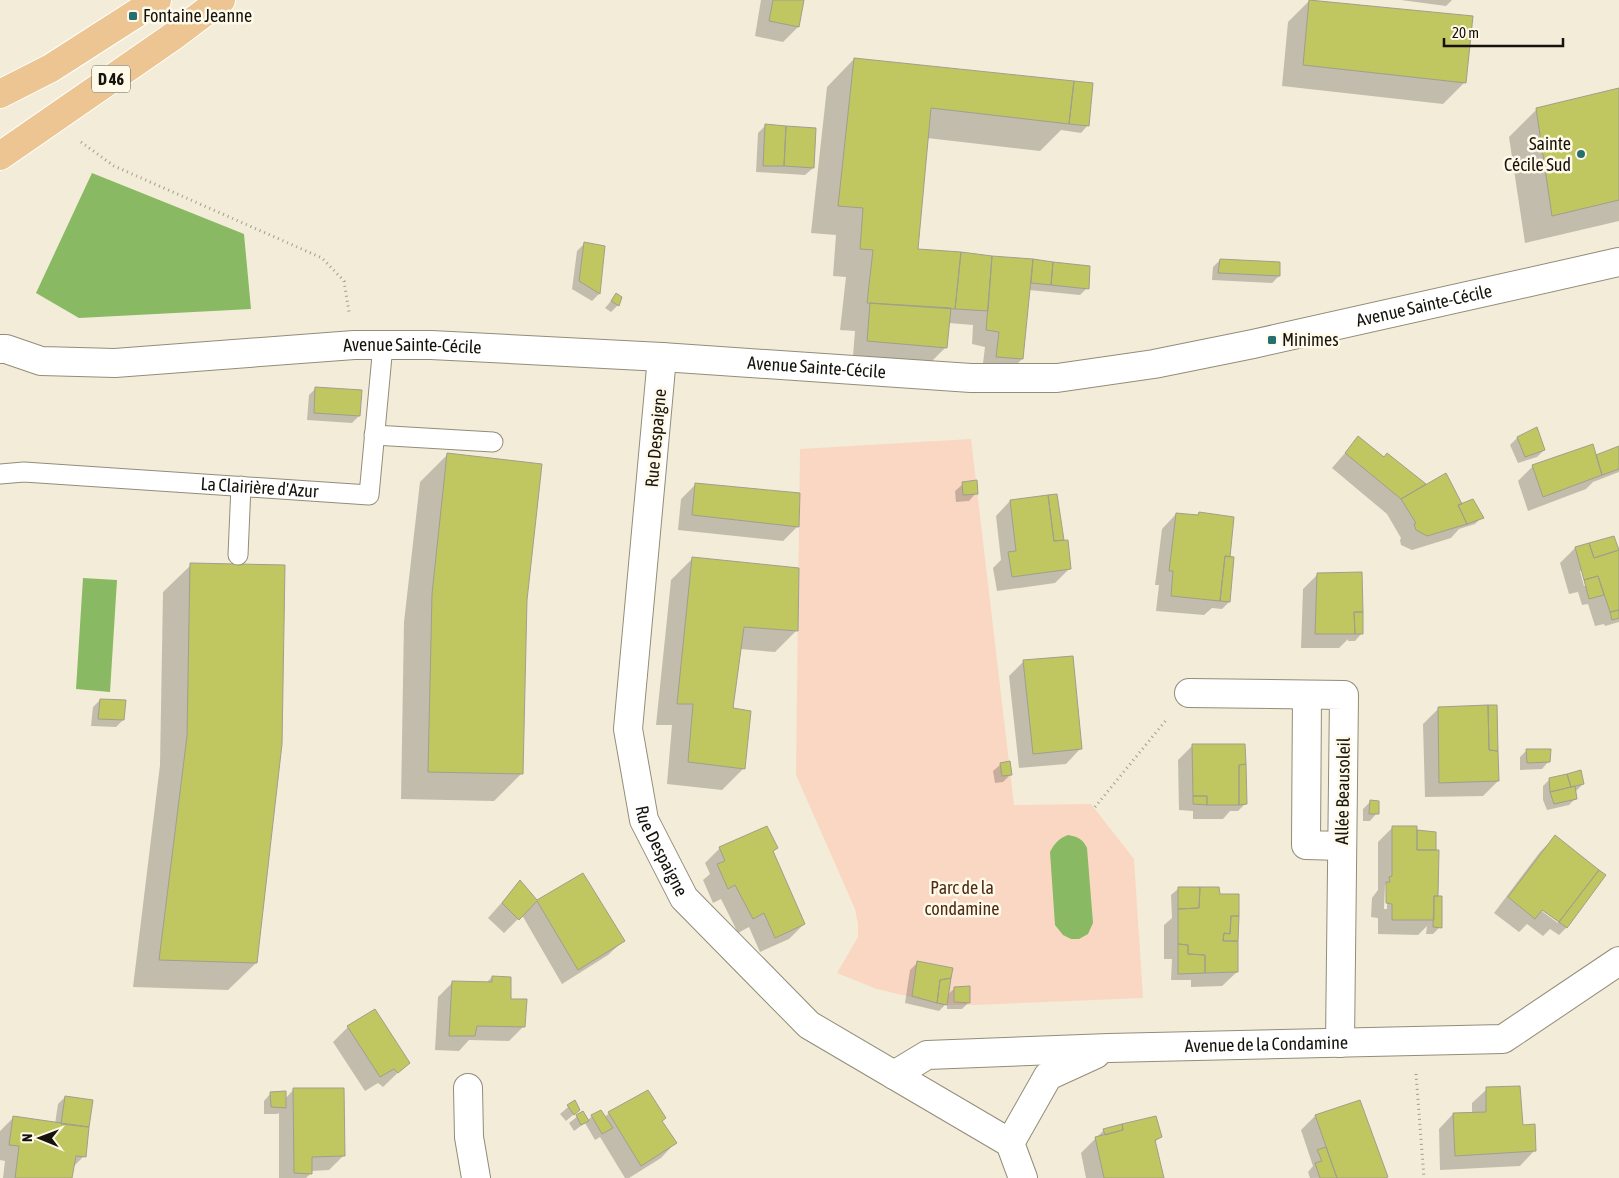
<svg xmlns="http://www.w3.org/2000/svg" width="1619" height="1178" viewBox="0 0 1619 1178" font-family="'Asap Condensed',sans-serif">
<style>
.green{fill:#fad7c3}
.water{fill:#89b963}
.shadow{fill:#0003;fill-rule:evenodd}
.building{fill:#c0c660;stroke:#9ea08d}
.lines{fill:none;stroke-linecap:round;stroke-linejoin:round}
.service-casing{stroke:#928c79;stroke-width:21}
.minor-casing{stroke:#928c79;stroke-width:30}
.secondary-casing{stroke:#928c79;stroke-width:30}
.primary-casing{stroke:#fff;stroke-width:30}
.path{stroke:#a29d8e;stroke-width:3;stroke-dasharray:1 4;stroke-linecap:butt}
.service{stroke:#fff;stroke-width:19}
.minor{stroke:#fff;stroke-width:28}
.secondary{stroke:#fff;stroke-width:28}
.primary{stroke:#ecc592;stroke-width:28}
.poi-dot{fill:#25706f;stroke:#fff9e9;stroke-width:2}
.labels{text-anchor:middle;stroke-width:5;stroke-linejoin:round;paint-order:stroke}
.shield{fill:#fff9e9;stroke:#5b584e;stroke-width:1}
.shield-label{font-size:16px;font-weight:bold;fill:#15130c}
.poi-label{font-size:18px;fill:#15130c;stroke:#fff9e9;text-anchor:start}
.street-label{font-size:18px;fill:#15130c;stroke:#fff9e9}
.park-label{font-size:18px;fill:#4e2b15;stroke:#fff9e9}
</style>
<rect width="100%" height="100%" fill="#f3ecd8"/>
<!-- green -->
<path class="green" d="M971 439 1014 805 1091 804 1134 859 1143 998 974 1005H944L877 989 837 973 858 937V924L855 909 796 775 800 449Z"/>
<!-- water -->
<path class="water" d="M92 173 244 234 251 309 79 318 36 293Z
M83 578 117 580 110 692 76 689Z
M1068 835C1078 837 1083 839 1087 848L1093 923 1088 934 1079 939H1071L1063 935 1055 925 1050 852C1055 843 1058 839 1068 835Z"/>
<!-- shadow -->
<path class="shadow" d="M761 0H803L798 27 783 42 755 36Z
M1310 0 1465 82 1443 104 1282 86 1288 22Z
M1401 0H1452L1446 6Z
M854 59 1088 125 1081 133 1061 130 1040 151 927 138 916 250 1033 261 1087 288 1080 295 1029 290 1022 359 1007 374 982 371 985 347 972 344 973 325 949 323 946 347 931 362 853 356 855 331 840 330 846 277 833 276 836 235 811 233 827 87Z
M1619 90V221L1525 243 1509 137 1537 109Z
M766 125 813 168 805 175 756 172 758 133Z
M584 244 604 247 599 294 592 301 572 289 577 251Z
M1220 260 1279 276 1272 283 1212 280 1213 267Z
M616 295 618 305 611 312 605 308Z
M316 388 359 416 352 423 307 420 309 395Z
M1358 438 1384 459 1388 455 1426 486 1482 517 1475 524 1459 529 1451 538 1412 550 1401 545 1400 540 1401 538 1387 514 1332 468Z
M1517 438 1544 450 1537 457 1518 463 1510 445Z
M1619 447V472L1593 482 1586 489 1528 511 1518 481 1533 466 1595 456Z
M448 454 526 600 522 773 494 801 401 799 404 622 420 482Z
M696 484 798 526 783 541 678 530 681 499Z
M963 484 976 493 969 501 956 502 955 491Z
M1056 495 1063 541 1070 568 1055 583 997 591 993 568 1001 560 996 516 1010 501Z
M1199 513 1229 556V602L1222 609 1212 608 1204 615 1156 611 1159 585H1155L1162 529 1176 514 1197 516Z
M1575 548 1619 551V622L1605 626 1604 624 1595 626 1588 604 1582 605 1578 592 1569 594 1560 563ZM1580 571H1583L1587 586H1584Z
M692 559 797 630 775 652 740 649 732 709 744 768 722 790 667 784 672 725H656L671 580Z
M191 565 256 963 228 990 133 987 160 765 163 592Z
M1318 574 1362 633 1355 641H1348V639L1339 648H1301L1303 589Z
M1024 661 1080 749 1066 764 1019 768 1009 676Z
M100 700 123 720 116 727 91 726 93 707Z
M1438 709 1498 781 1483 796 1425 797 1423 724Z
M1193 745 1245 804 1238 811H1230L1223 819H1193V811L1179 810 1178 760Z
M1527 750 1549 761 1542 769 1520 770V757Z
M1001 764 1010 775 1003 782 995 783 993 771Z
M1550 779 1583 784 1576 791V798L1569 805 1547 810 1543 800V786Z
M1370 802 1377 813 1370 821H1363V809Z
M1393 827 1416 832 1437 895 1440 927 1433 934H1426L1427 926 1418 935 1378 934V918L1371 917 1372 898 1378 890V842ZM1387 883V909H1384L1385 885Z
M1555 837 1605 875 1566 928 1559 935 1550 929 1543 936 1527 924 1519 932 1494 913 1540 852ZM1538 905 1558 920V923L1536 907Z
M720 848 772 852 804 924 789 939 760 952 749 927 738 933 721 899 713 903 703 880 710 874 705 863Z
M583 875 623 941 608 955 562 984 522 915 504 933 488 918 520 882 536 902Z
M1179 888 1237 972 1222 986 1191 987V980H1171L1172 959H1164V925L1172 918 1171 895Z
M917 963 947 995 955 988 969 1002 962 1009H947V1003L939 1011 905 1003 910 970Z
M492 977 509 1000 524 1026 509 1041 469 1040 459 1051 435 1050 438 997 453 982 486 983Z
M348 1027 408 1063 383 1087 378 1083 365 1091 333 1042Z
M294 1089 344 1155 329 1170 311 1171V1173L306 1178H279V1113L277 1114H264V1101L271 1093 285 1099Z
M1487 1089 1534 1151 1520 1166 1440 1170 1439 1129 1453 1114H1472V1103Z
M65 1097 84 1156 72 1168 71 1178H3L5 1161 0 1160V1131L14 1117 55 1124 58 1104Z
M574 1102 579 1110 566 1121 560 1114Z
M583 1112 587 1121 592 1116 605 1117 609 1113 661 1121 675 1143 661 1158 629 1178H625L600 1137 595 1140 585 1123 574 1131 569 1123Z
M1315 1116 1387 1177 1310 1178 1308 1172 1313 1166 1301 1130Z
M1104 1130 1160 1137 1154 1143 1163 1178H1086L1081 1153Z"/>
<!-- building -->
<path class="building" d="M773 0H804L799 27 769 21Z
M1309 0 1473 16 1466 83 1303 65Z
M854 58 1074 81 1069 124 931 108 918 249 961 252 955 309 867 303 873 250 860 249 863 208 838 206Z
M1074 81 1093 83 1089 126 1069 124Z
M1619 88V200L1552 216 1536 108Z
M765 124 786 126 784 166H763Z
M786 126 816 128 814 168 784 166Z
M584 242 605 246 600 294 579 281Z
M961 252 992 256 988 311 955 309Z
M992 256 1033 259 1023 359 996 357 999 332 986 330Z
M1033 259 1053 262 1051 285 1031 283Z
M1220 259 1280 262V276L1218 273Z
M1053 262 1090 266 1089 289 1051 285Z
M616 293 622 297 619 306 611 301Z
M870 303 951 308 947 348 867 341Z
M315 387 362 390 360 416 314 413Z
M1537 427 1545 450 1525 457 1517 437Z
M1358 436 1384 457 1387 453 1426 484 1401 499 1345 453Z
M1593 444 1602 475 1543 497 1532 465Z
M1619 446V469L1602 475 1596 455Z
M447 453 542 464 527 600 523 774 428 772 432 594Z
M1446 473 1462 504 1458 505 1467 524 1427 536 1416 530 1414 524 1416 523 1401 499Z
M977 480 978 494 963 495 962 482Z
M695 483 800 493 799 527 692 515Z
M1057 494 1064 540 1054 541 1048 495Z
M1048 495 1054 541 1068 540 1071 569 1012 577 1008 552 1016 551 1010 500Z
M1473 499 1484 518 1467 524 1458 505Z
M1199 512 1234 517 1230 557 1225 556 1220 601 1171 596 1173 571H1169L1176 513 1198 515Z
M1614 536 1619 550 1594 558 1589 543Z
M1589 543 1594 558 1619 550V610L1610 612 1598 576 1584 580 1575 547Z
M1225 556 1234 557 1230 602 1220 601Z
M692 557 799 568 798 631 744 627 733 708 751 711 745 769 688 762 693 704H677Z
M190 563 285 565 282 744 257 963 159 960 187 736Z
M1362 572 1363 612H1354L1355 634H1315L1317 573Z
M1598 576 1604 595 1589 599 1584 580Z
M1619 610V618L1612 620 1610 612Z
M1354 612H1363V634H1355Z
M1073 656 1082 749 1033 754 1023 660Z
M100 699 126 700 124 720 98 719Z
M1488 705H1497L1498 751 1489 750Z
M1488 705 1489 750 1498 751 1499 781 1439 783 1438 707Z
M1192 744H1245L1246 764 1239 765V805H1207V796H1193Z
M1526 749H1551L1550 762 1527 763Z
M1010 761 1012 775 1002 776 1000 763Z
M1246 764 1247 804 1239 805V765Z
M1581 770 1584 784 1571 787 1567 774Z
M1567 774 1571 787 1550 792 1549 778Z
M1575 786 1577 799 1554 804 1550 792Z
M1193 796H1207V805L1193 804Z
M1370 800 1379 801V814H1369Z
M767 826 778 848 773 851 805 924 775 938 764 913 753 919 735 885 728 889 717 864 725 861 719 847Z
M1392 826H1417V850H1439L1438 896H1434V920H1392V904L1386 903V882H1390L1389 877 1392 876Z
M1417 830 1436 832V850H1417Z
M1555 835 1599 870 1559 922 1542 910 1535 919 1508 897Z
M1599 870 1606 875 1567 928 1559 922Z
M583 873 625 941 578 970 537 901 519 920 502 903 520 880 537 900Z
M1178 887H1200L1199 908 1178 909Z
M1200 887H1219L1220 894H1239V916H1231L1230 934 1224 933 1223 941H1238V972L1205 973V955L1188 954V945L1178 944V909L1199 908Z
M1434 896H1442V928L1433 927Z
M1231 916H1239L1238 941H1223L1224 933 1230 934Z
M1178 944 1188 945V954L1205 955V973L1178 974Z
M917 961 953 968 951 978 940 980 937 1003 912 996Z
M492 976 511 977V999H527L525 1027 477 1026 475 1036H449L452 981 492 982Z
M951 978 947 1005 937 1003 940 980Z
M970 986V1003L954 1002V987Z
M375 1009 410 1063 398 1073 394 1069 380 1077 347 1026Z
M1520 1086 1523 1125 1535 1124 1536 1151 1455 1156 1453 1113 1486 1112V1087Z
M293 1088H344L345 1156 312 1157V1174L294 1173Z
M648 1090 666 1118 662 1121 677 1143 641 1166 608 1112Z
M286 1091V1108L271 1107 270 1092Z
M65 1096 93 1100 89 1127 61 1124Z
M575 1100 580 1110 574 1115 567 1105Z
M1360 1100 1388 1177 1385 1178H1337L1315 1115Z
M601 1110 613 1128 602 1134 591 1115Z
M583 1111 589 1121 581 1125 576 1115Z
M13 1116 89 1127 86 1157 76 1156 72 1178H15L19 1146 9 1145Z
M1156 1116 1162 1137 1155 1140 1164 1178H1104L1095 1137 1123 1130 1122 1124Z
M1122 1124 1123 1130 1105 1135 1103 1129Z
M1326 1147 1337 1178H1320L1315 1163 1322 1161 1317 1150Z"/>
<g class="lines">
<defs>
<g id="service">
<path d="M374 435 493 442"/>
<path id="s1" d="M0 474 24 472 369 495 383 345"/>
<path d="M238 555 241 486"/>
</g>
<g id="minor">
<path id="s2" d="M662 357 628 729 644 820 684 898 809 1025 1010 1143 1023 1178"/>
<path d="M1189 693 1344 695 1340 1043"/>
<path d="M1307 695 1306 845 1342 846"/>
<path id="s3" d="M894 1075 927 1055 1109 1048 1503 1039 1619 961"/>
<path d="M468 1088 469 1137 476 1178"/>
<path d="M1010 1143 1048 1076 1096 1054"/>
</g>
<g id="secondary">
<path id="s4" d="M0 349H6L41 361 115 363 354 345H431L662 357 971 378H1057L1154 364 1253 344 1619 262"/>
</g>
<path id="primary" d="M0 94 51 68 157 0
M0 156 172 37 221 0"/>
</defs>
<!-- service casing -->
<use href="#service" class="service-casing"/>
<!-- minor casing -->
<use href="#minor" class="minor-casing"/>
<!-- secondary casing -->
<use href="#secondary" class="secondary-casing"/>
<!-- primary casing -->
<use href="#primary" class="primary-casing"/>
<!-- path -->
<path class="path" d="M81 142 114 166 322 258 344 281 349 312
M1095 807 1167 719
M1416 1074 1424 1178"/>
<!-- service -->
<use href="#service" class="service"/>
<!-- minor -->
<use href="#minor" class="minor"/>
<!-- secondary -->
<use href="#secondary" class="secondary"/>
<!-- primary -->
<use href="#primary" class="primary"/>
</g>
<!-- markers -->
<g class="poi-dot">
<rect x="128" y="11" width="10" height="10" rx="2.5"/>
<circle cx="1581" cy="154" r="5"/>
<rect x="1267" y="335" width="10" height="10" rx="2.5"/>
</g>
<g class="labels">
<!-- shield labels -->
<rect class="shield" x="92" y="65.5" width="38" height="27" rx="4"/>
<g class="shield-label">
<text x="111" y="85">D 46</text>
</g>
<!-- poi labels -->
<g class="poi-label">
<text x="143" y="22">Fontaine Jeanne</text>
<text x="1571" y="150" text-anchor="end">Sainte<tspan x="1571" dy="21">Cécile Sud</tspan></text>
<text x="1282" y="346">Minimes</text>
</g>
<!-- street labels -->
<g class="street-label">
<text dy="6" stroke="none"><textPath href="#s4" startOffset="1435">Avenue Sainte-Cécile</textPath></text>
<text dy="6" stroke="none"><textPath href="#s4" startOffset="415">Avenue Sainte-Cécile</textPath></text>
<text dy="6" stroke="none"><textPath href="#s4" startOffset="820">Avenue Sainte-Cécile</textPath></text>
<text transform="translate(656 438) rotate(-85)" y="6">Rue Despaigne</text>
<text dy="6" stroke="none"><textPath href="#s1" startOffset="260">La Clairière d'Azur</textPath></text>
<text transform="translate(1343 791) rotate(-89)" y="6">Allée Beausoleil</text>
<text dy="6" stroke="none"><textPath href="#s2" startOffset="501">Rue Despaigne</textPath></text>
<text dy="6" stroke="none"><textPath href="#s3" startOffset="378">Avenue de la Condamine</textPath></text>
</g>
<!-- park labels -->
<g class="park-label">
<text x="962" y="894">Parc de la<tspan x="962" dy="21">condamine</tspan></text>
</g>
</g>
<!-- north arrow -->
<g transform="translate(40 1138) rotate(271)" stroke="#fff9e9" stroke-width="4" paint-order="stroke">
<path d="M0-4L9 19L0 12L-9 19Z" fill="#15130c"/>
<text y="-8" font-size="14" font-weight="bold" text-anchor="middle" fill="#15130c">N</text>
</g>
<!-- scale -->
<path d="M1444 38v8h119v-8" fill="none" stroke="#15130c" stroke-width="2.5"/>
<text x="1452" y="38" font-size="15" fill="#15130c" stroke="#fff9e9" stroke-width="4" paint-order="stroke">20 m</text>
</svg>
